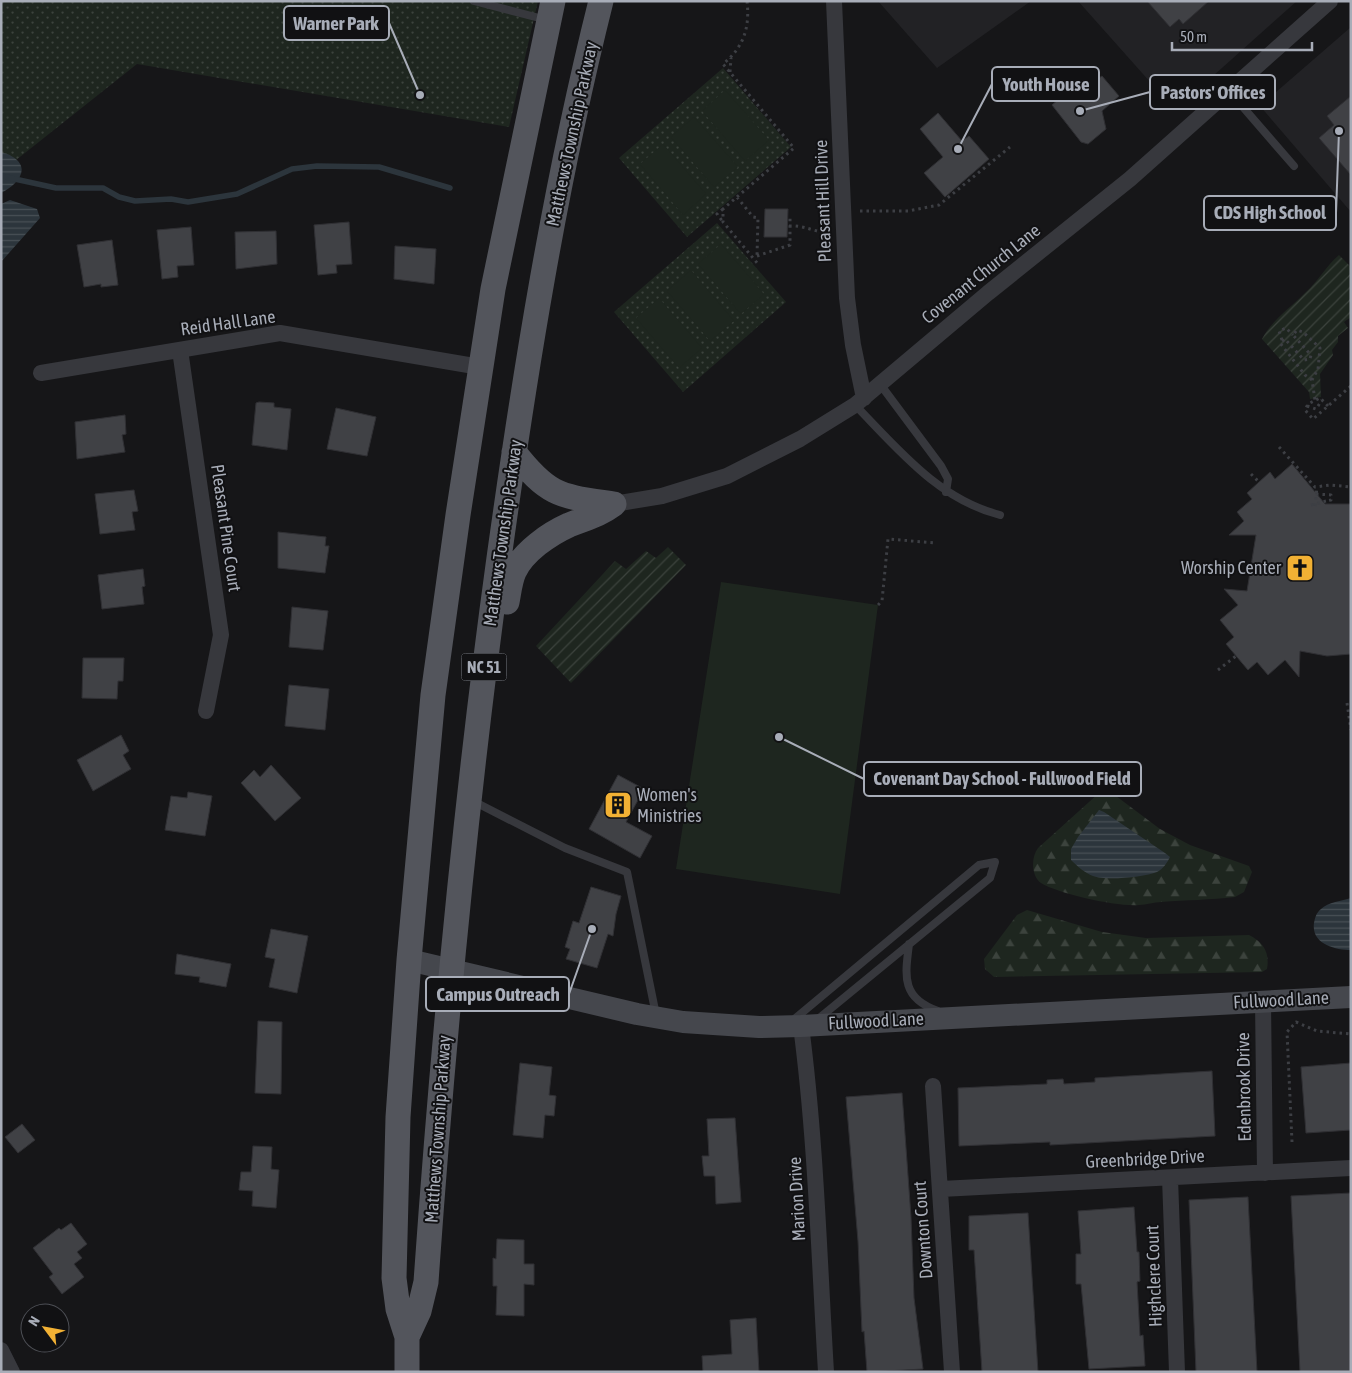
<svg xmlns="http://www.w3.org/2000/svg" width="1352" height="1373" viewBox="0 0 1352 1373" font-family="'Asap Condensed',sans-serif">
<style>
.built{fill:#222225}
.forest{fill:url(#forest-firs)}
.park{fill:url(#park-dots)}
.garden{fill:url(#garden-furrows)}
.pitch{fill:#1e261f}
.water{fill:url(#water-rules)}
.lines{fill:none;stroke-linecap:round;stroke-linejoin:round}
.stream{stroke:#2c353c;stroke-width:5.5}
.building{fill:#404145;stroke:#303034}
.path{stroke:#3d3f44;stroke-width:3;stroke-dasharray:2.5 4;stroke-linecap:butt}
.lane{stroke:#37383d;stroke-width:8}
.street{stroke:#37383d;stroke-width:16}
.secondary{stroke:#45474d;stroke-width:22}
.primary{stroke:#53555c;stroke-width:25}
.path-bridge{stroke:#3d3f44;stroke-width:3;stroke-dasharray:2.5 4;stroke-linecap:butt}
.labels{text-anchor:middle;stroke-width:4;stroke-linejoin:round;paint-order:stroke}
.shield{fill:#111113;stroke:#7b7e86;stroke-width:1}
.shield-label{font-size:16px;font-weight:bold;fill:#a8adb8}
.street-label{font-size:18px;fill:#a8adb8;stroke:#111113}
.poi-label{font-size:18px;fill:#a8adb8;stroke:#111113;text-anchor:end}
.leader{fill:none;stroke:#a8adb8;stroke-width:2}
.callout-dot{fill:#a8adb8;stroke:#111113;stroke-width:2}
.callout{fill:#111113;stroke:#a8adb8;stroke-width:2}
.callout-label{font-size:19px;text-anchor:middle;font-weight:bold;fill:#a8adb8}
</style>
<defs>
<pattern id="forest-firs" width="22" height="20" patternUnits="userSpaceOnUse" patternTransform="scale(1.25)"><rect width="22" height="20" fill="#1e261f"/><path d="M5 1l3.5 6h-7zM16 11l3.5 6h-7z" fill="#3c433d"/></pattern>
<pattern id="park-dots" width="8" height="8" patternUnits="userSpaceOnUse" patternTransform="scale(1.25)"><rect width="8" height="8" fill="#1e261f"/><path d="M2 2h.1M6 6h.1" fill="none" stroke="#3c433d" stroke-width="1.8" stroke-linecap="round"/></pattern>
<pattern id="garden-furrows" width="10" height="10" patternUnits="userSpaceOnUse" patternTransform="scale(1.25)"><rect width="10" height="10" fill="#1e261f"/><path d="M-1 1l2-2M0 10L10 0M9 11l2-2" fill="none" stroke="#3c433d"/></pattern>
<pattern id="water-rules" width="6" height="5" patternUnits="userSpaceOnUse" patternTransform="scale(1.25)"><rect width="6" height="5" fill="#2c353c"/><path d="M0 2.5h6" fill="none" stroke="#485056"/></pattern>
</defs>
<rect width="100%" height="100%" fill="#161618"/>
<!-- built -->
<path class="built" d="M878 1H1031L937 68Z
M1078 1H1297L1175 110Z
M1351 27V212L1260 106Z"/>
<!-- forest -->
<path class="forest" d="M1108 790 1160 829 1190 845 1249 866 1252 872 1244 892 1235 897C1210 900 1186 900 1161 902 1154 902 1146 905 1139 905 1118 907 1059 894 1041 883 1031 876 1031 857 1038 848L1099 793Z
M1027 910 1102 932 1146 938 1249 935C1263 942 1270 952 1267 969L1262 972 994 977 985 969 984 959 1017 915Z"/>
<!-- park -->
<path class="park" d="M1 1H538L509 127 137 64 1 172Z
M723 68 791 147 687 237 619 158Z
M717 223 786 302 683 392 614 312Z"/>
<!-- garden -->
<path class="garden" d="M1339 255 1351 267V317L1344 322 1348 328 1338 336V342L1332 350 1333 355 1320 374 1321 397 1310 399 1309 392 1262 339C1273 319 1290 308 1306 292 1319 280 1326 266 1339 255Z
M668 547 686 565 571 683 536 646 615 561 626 569 646 551 656 558Z"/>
<!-- pitch -->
<path class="pitch" d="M725 90 769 140 745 161 702 111Z
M694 117 738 167 714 187 671 137Z
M663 144 706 194 683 215 640 164Z
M721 244 764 294 741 314 698 264Z
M691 270 734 321 710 341 667 291Z
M659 298 702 348 679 368 636 318Z
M721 582 878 605 840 894 676 869Z"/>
<!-- water -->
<path class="water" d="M1 153C7 153 8 154 13 157 32 169 16 186 1 193Z
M10 200 37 209 40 218 1 262V204Z
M1099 810 1104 812 1165 853 1170 857C1167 863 1163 869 1157 872 1144 877 1106 881 1093 876 1085 873 1077 866 1071 860V849L1078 837Z
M1351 898V950C1335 950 1311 944 1314 923 1315 918 1316 913 1321 909 1328 902 1342 901 1351 898Z"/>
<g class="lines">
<!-- stream -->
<path class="stream" d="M1 176 56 188H103L119 197 135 201 171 199 188 202 237 194 292 169 317 166 379 167 450 188"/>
</g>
<!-- building -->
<path class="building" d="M1147 1H1209L1183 24 1179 19 1170 27Z
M1102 76 1119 96 1102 111 1106 129 1088 144 1081 142 1052 105 1067 92 1085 87Z
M1351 96V175L1319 138 1334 125 1327 116Z
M938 113 962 141 969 136 989 159 945 197 924 173 943 157 920 129Z
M765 209H788L787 237H764Z
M349 222 352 264 336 265 337 273 318 275 314 225Z
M191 227 194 265 177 266 178 277 162 279 157 230Z
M276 231 277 264 236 269 235 232Z
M112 240 118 285 101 287V284L84 287 77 245Z
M395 246 436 249 434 284 394 279Z
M259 402 274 403V407L291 409 287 450 252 445 256 403Z
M336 408 376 417 367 456 327 449Z
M125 415 126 434 122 435 125 452 77 459 75 422Z
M1292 464 1325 504H1351V654L1327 656 1300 651 1299 677 1285 660 1268 675 1257 662 1248 670 1226 644 1234 637 1220 620 1238 605 1224 589 1247 591 1256 535H1229L1244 521 1237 512 1252 499 1247 493 1270 472 1275 479Z
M134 490 138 511 132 512 135 530 100 534 95 494Z
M278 532 326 537 325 546H329L325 573 278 568Z
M143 569 145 586 142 587 144 604 102 609 98 575Z
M292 607 328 611 323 650 289 647Z
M83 658H124L123 681H118L117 699 82 698Z
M289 685 329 689 325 730 285 726Z
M121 735 129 751 123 755 131 769 93 791 77 760Z
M271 765 301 798 275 821 241 783 254 770 260 777Z
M618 775 644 789 626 822 652 836 640 858 589 829Z
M188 792 212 796 205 836 165 830 171 796 187 798Z
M591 887 621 896 616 914 613 936 608 934 597 968 566 959 570 949 565 947 573 921 579 923Z
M271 929 308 936 297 993 269 987 275 959 265 957Z
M177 954 231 964 226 987 199 982 200 977 175 974Z
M258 1021 282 1022 281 1094 255 1093Z
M520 1063 552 1067 549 1095 556 1096 554 1116 545 1115 543 1138 513 1135Z
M1351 1063V1130L1306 1133 1301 1067Z
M1212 1071 1215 1136 1050 1145V1142L959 1146 958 1088 1047 1084V1080L1063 1079 1064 1084 1095 1082V1078Z
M902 1093 911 1217 914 1298 923 1369 867 1372 864 1331 862 1332 858 1241 846 1097Z
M735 1118 741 1202 716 1204 715 1176H704L702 1156H709L707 1119Z
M22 1124 35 1140 18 1153 5 1137Z
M253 1146 272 1147 271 1169 279 1170 276 1208 252 1206 253 1191 239 1190 241 1172H251Z
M1351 1193V1372H1300L1291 1196Z
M1248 1197 1257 1372H1196L1189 1200Z
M1134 1207 1137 1252H1139L1140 1281 1137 1282 1140 1336 1143 1335 1145 1366 1089 1369 1081 1284H1076V1254H1081L1078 1211Z
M1028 1213 1038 1372H982L974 1250H969V1216Z
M71 1223 87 1244 77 1252 82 1258 74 1264 84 1277 62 1294 49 1277 53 1274 33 1248 59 1228 61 1230Z
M497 1239 524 1240V1264H534V1285L524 1284V1316L496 1315 497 1286H493V1258L496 1259Z
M756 1318 759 1372H703L702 1356 732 1354 730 1320Z"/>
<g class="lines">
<!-- path -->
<path class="path" d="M747 1C750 27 744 47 723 64L794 148 723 209V222L758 264
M730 72 731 58
M737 197 753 217 758 218 757 256
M723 209 717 214 723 222
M860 211H908L939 205 1010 147
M789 226C805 225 816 233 827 232
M757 256 790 245V216
M1282 340 1279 331 1286 328 1293 335
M1312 380 1305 375 1280 343 1285 339 1304 360 1310 359 1311 355 1293 335 1297 330 1303 332 1320 348 1318 369 1312 380 1315 400
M1307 406 1316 409 1322 400
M1328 406 1320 398 1308 404 1305 410 1313 419 1351 386
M1279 447 1315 487 1331 485 1351 487
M1251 474 1259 482
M1316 494 1331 495V500L1326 501
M1315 506 1317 487
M878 605 882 601 888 539 936 543
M1218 670 1236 656
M1347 703 1351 730
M1292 1142 1287 1032 1296 1022 1317 1031 1351 1034"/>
<!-- lane -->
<path class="lane" d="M474 1 547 20
M1229 91 1294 166
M880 384 941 466 948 479 946 492
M855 405C898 449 938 499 1000 515
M473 801 565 848 627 872 656 1015
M909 944C905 976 901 998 938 1011
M792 1021 979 865 995 862 990 878 818 1019"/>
<!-- street -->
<path class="street" d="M834 1 847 298 853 345 864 398
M180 350 221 635 206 711
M41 373 280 333 480 367
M614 504 662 496 727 476 800 439 855 405 988 293 1130 179 1330 1
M1263 1001 1265 1173
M801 1026C816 1140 819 1256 826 1372
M933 1086 952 1372
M1170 1178 1177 1372
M941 1189 1351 1168
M1 1350 12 1372"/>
<!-- secondary -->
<path class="secondary" d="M409 960 637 1014 683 1022 759 1027 801 1026 1351 997"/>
<!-- primary -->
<path class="primary" d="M514 452C549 497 560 496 614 504
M507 602C509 592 510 581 514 572 523 552 549 534 569 525 588 517 596 517 614 504
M407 1337 419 1311 426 1282C443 1040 466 798 499 558 525 371 555 184 601 1
M407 1372V1337L398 1309 394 1278 398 1117 409 960 433 695 458 515 493 289 553 1"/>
<!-- path-bridge -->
<path class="path-bridge" d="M1311 505 1326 501"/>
</g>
<!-- icons -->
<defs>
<symbol id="church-square" viewBox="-11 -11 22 22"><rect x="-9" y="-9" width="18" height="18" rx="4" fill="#f2b134" stroke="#111113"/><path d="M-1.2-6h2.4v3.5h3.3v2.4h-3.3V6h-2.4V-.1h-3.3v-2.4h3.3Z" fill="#111"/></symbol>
<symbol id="building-square" viewBox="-11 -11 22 22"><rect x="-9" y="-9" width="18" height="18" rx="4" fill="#f2b134" stroke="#111113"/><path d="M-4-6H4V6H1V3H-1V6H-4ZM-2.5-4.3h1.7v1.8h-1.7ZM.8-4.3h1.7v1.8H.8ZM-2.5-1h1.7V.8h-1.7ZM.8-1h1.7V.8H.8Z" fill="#111"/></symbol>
</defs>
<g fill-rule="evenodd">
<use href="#church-square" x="1284" y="552" width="32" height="32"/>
<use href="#building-square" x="602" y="789" width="32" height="32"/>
</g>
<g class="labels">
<!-- shield labels -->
<rect class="shield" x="461.5" y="653.5" width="45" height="27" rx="4"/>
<g class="shield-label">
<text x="484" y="673">NC 51</text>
</g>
<!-- street labels -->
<g class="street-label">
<text transform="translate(572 134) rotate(-78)" y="6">Matthews Township Parkway</text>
<text transform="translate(823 201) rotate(-92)" y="6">Pleasant Hill Drive</text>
<text transform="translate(981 274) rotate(-39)" y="6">Covenant Church Lane</text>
<text transform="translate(228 323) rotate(-8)" y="6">Reid Hall Lane</text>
<text transform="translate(226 528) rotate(82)" y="6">Pleasant Pine Court</text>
<text transform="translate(503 533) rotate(-82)" y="6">Matthews Township Parkway</text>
<text transform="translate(1281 1000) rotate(-3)" y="6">Fullwood Lane</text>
<text transform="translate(876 1021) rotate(-3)" y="6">Fullwood Lane</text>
<text transform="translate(1244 1087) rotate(-91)" y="6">Edenbrook Drive</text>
<text transform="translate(438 1129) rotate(-86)" y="6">Matthews Township Parkway</text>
<text transform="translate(1145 1159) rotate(-3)" y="6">Greenbridge Drive</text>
<text transform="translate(797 1199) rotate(-93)" y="6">Marion Drive</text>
<text transform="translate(923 1230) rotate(-94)" y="6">Downton Court</text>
<text transform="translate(1154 1276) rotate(-92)" y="6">Highclere Court</text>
</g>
<!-- poi labels -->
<g class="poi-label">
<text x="1281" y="574">Worship Center</text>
<text x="637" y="801" text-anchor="start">Women's<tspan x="637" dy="21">Ministries</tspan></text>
</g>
</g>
<!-- callouts -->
<path class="leader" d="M420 95L389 23M958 149L992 84M1080 111L1150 92M1339 131L1336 213M779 737L864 779M592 929L569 994"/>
<g class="callout-dot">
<circle cx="420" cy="95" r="5"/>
<circle cx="958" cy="149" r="5"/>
<circle cx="1080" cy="111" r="5"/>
<circle cx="1339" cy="131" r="5"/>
<circle cx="779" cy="737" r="5"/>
<circle cx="592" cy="929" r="5"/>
</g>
<g class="callout">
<rect x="284" y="6" width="105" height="34" rx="5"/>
<rect x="992" y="67" width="107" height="34" rx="5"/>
<rect x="1150" y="75" width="125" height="34" rx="5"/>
<rect x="1204" y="196" width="132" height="34" rx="5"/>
<rect x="864" y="762" width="277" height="34" rx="5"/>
<rect x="426" y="977" width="143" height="34" rx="5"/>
</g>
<g class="callout-label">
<text x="336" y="30">Warner Park</text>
<text x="1046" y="91">Youth House</text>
<text x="1213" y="99">Pastors' Offices</text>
<text x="1270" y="219">CDS High School</text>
<text x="1002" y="785">Covenant Day School - Fullwood Field</text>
<text x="498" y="1001">Campus Outreach</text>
</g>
<!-- border -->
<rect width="1352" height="1373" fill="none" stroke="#a8adb8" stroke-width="5"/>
<!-- north arrow -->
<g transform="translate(45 1328) rotate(302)"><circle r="24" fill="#111113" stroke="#4d4f55"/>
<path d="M0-4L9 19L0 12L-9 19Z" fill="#f2b134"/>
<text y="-8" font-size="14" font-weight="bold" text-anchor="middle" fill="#a8adb8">N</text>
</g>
<!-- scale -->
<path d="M1172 42v8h140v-8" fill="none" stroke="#a8adb8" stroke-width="2.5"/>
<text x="1180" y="42" font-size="15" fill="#a8adb8" stroke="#111113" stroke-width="4" paint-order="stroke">50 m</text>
</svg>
